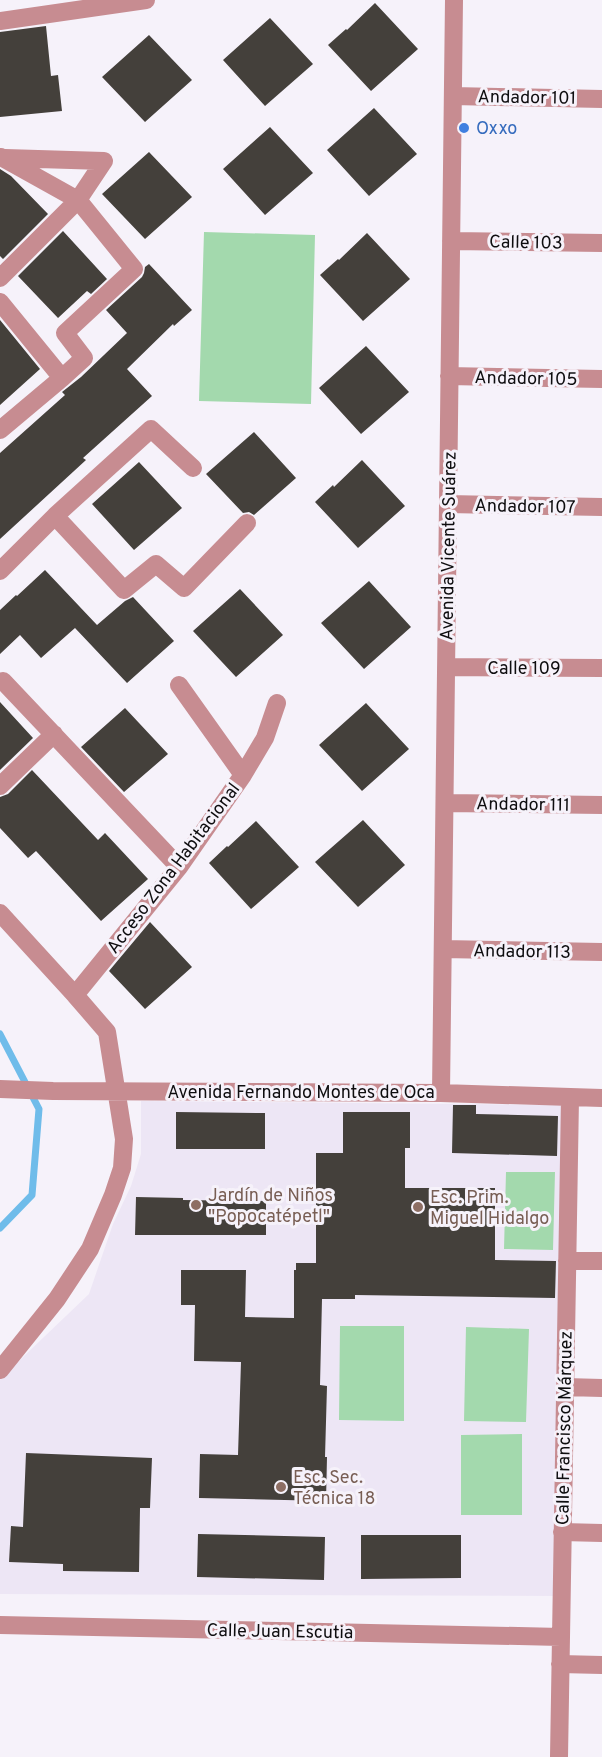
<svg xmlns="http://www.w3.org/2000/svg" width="602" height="1757" viewBox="0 0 602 1757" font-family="Overpass,sans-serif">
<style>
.built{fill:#ede6f5}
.green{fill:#a3d9ad}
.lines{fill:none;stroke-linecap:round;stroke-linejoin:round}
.stream{stroke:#6fbcea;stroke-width:7}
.building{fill:#44403b}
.minor{stroke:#c78c91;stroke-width:18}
.shop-dot{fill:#3f7fe0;stroke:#f6f2fa;stroke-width:2}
.education-dot{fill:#8d6e63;stroke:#f6f2fa;stroke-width:2}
.labels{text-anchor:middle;stroke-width:6;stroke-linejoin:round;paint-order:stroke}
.street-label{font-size:18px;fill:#0e0d0f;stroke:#f6f2fa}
.shop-label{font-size:18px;fill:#366cbe;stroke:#f6f2fa;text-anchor:start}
.education-label{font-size:18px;fill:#785e54;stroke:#f6f2fa;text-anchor:start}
</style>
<rect width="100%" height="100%" fill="#f6f2fa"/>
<!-- built -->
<path class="built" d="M141 1101 569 1105 559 1596 0 1594V1379L89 1294 113 1224 131 1186 141 1154Z"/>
<!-- green -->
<path class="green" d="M204 232 315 235 311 404 199 401Z
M506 1172H555L553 1250 504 1249Z
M340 1326H404V1421L339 1420Z
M466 1327 529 1329 526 1422 464 1421Z
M522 1434V1515H461V1435Z"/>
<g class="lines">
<!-- stream -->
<path class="stream" d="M0 1034 39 1109 32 1195 0 1228"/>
</g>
<!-- building -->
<path class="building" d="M375 3 418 49 371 91 328 45 346 29 347 30Z
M270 18 313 64 265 106 223 60Z
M46 26 51 76 58 75 62 111 0 117V32Z
M149 35 192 80 145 122 102 77Z
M374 108 417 154 369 196 327 150Z
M270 127 313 173 265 215 223 169Z
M149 152 192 197 145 239 102 194Z
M0 169 11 176 48 214 3 259 0 256Z
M63 231 107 279 91 294 87 291 58 318 18 276Z
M367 233 410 279 363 321 320 275 338 259 339 260Z
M149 264 192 310 174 326 173 324 127 369 152 396 83 458 86 460 0 539V453L65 395 62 392 81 377 127 333 106 310 142 277 144 273 145 267Z
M0 320 40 369 0 405Z
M366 346 409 392 361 434 319 388Z
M254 432 296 478 254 515 249 512 243 513 206 474Z
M362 460 405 506 358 548 315 502 333 485 334 487Z
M139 462 182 508 134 550 92 504Z
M45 570 97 625 125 601 133 597 174 641 127 683 75 628 41 658 20 635 0 654V610L16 595 17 596Z
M369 581 411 627 364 669 321 623Z
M240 589 283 635 236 677 193 631Z
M0 702 33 738 0 770Z
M366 703 409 749 362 791 319 745Z
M125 708 168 754 124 792 81 747Z
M32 770 98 840 105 833 148 879 101 921 36 851 28 858 0 828V797L8 794Z
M363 820 405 865 358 907 315 862Z
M256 821 299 867 251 909 209 863 227 846 228 847Z
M150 922 192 967 145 1009 109 971Z
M453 1105H476V1114L558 1116 557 1156 452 1153Z
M176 1112 265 1113V1149H176Z
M343 1112H410V1148H405V1188H495V1260L556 1261 555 1298 355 1295V1299H322L320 1385 327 1386 325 1457H327L326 1501 199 1498 200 1454 238 1455 241 1362 194 1361 195 1305H181V1270H246L245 1317 294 1318V1270H296V1263H316V1153H343Z
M136 1197 183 1198V1200L266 1201V1235H135Z
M26 1453 152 1458 150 1508H140L139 1572 63 1571V1564L9 1562 11 1526 23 1527Z
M198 1534 325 1537 324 1580 197 1577Z
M361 1535H461V1578L361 1579Z"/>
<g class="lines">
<!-- minor -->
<path class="minor" d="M0 21 146 0
M453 96 602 99
M451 241 602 243
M0 278 78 200 104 161 5 158
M0 302 62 378
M449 376 602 379
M0 430 62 378 84 358 65 333 134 269 78 200 1 157
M448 504 602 507
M55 516 124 590 156 564 184 588 247 523
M0 571 55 516 151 429 193 468
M446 667 602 668
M3 681 179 867
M179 685 243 775
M0 786 54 734
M445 803 602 805
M0 913 75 995 107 1032 124 1139 122 1168 113 1195 90 1249 57 1299 0 1370
M443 949 602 952
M75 995 179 867 243 775 265 738 277 703
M0 1089 53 1091 441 1093 602 1098
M441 1093 454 0
M567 1261H602
M565 1387 602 1388
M562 1532 602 1533
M0 1625 561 1637
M560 1664 602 1665
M559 1757 570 1098"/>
</g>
<!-- markers -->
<circle class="shop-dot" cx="464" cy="128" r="6"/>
<g class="education-dot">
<circle cx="196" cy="1205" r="6"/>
<circle cx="418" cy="1207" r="6"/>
<circle cx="281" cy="1487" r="6"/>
</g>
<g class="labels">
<!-- street labels -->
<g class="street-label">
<text transform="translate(527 97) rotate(1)" y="6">Andador 101</text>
<text transform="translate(526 242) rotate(1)" y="6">Calle 103</text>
<text transform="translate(526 378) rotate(1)" y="6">Andador 105</text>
<text transform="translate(525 506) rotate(1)" y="6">Andador 107</text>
<text transform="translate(448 546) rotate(-89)" y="6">Avenida Vicente Suárez</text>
<text x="524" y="674">Calle 109</text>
<text transform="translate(523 804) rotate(1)" y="6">Andador 111</text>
<text transform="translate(173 868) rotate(-53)" y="6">Acceso Zona Habitacional</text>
<text transform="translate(522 951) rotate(1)" y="6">Andador 113</text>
<text x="301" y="1098">Avenida Fernando Montes de Oca</text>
<text transform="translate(564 1428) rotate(-89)" y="6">Calle Francisco Márquez</text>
<text transform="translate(280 1631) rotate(1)" y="6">Calle Juan Escutia</text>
</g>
<!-- shop labels -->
<g class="shop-label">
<text x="476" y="134">Oxxo</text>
</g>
<!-- education labels -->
<g class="education-label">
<text x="208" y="1201">Jardín de Niños<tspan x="208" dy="21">"Popocatépetl"</tspan></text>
<text x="430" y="1203">Esc. Prim.<tspan x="430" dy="21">Miguel Hidalgo</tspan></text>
<text x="293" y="1483">Esc. Sec.<tspan x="293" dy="21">Técnica 18</tspan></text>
</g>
</g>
</svg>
